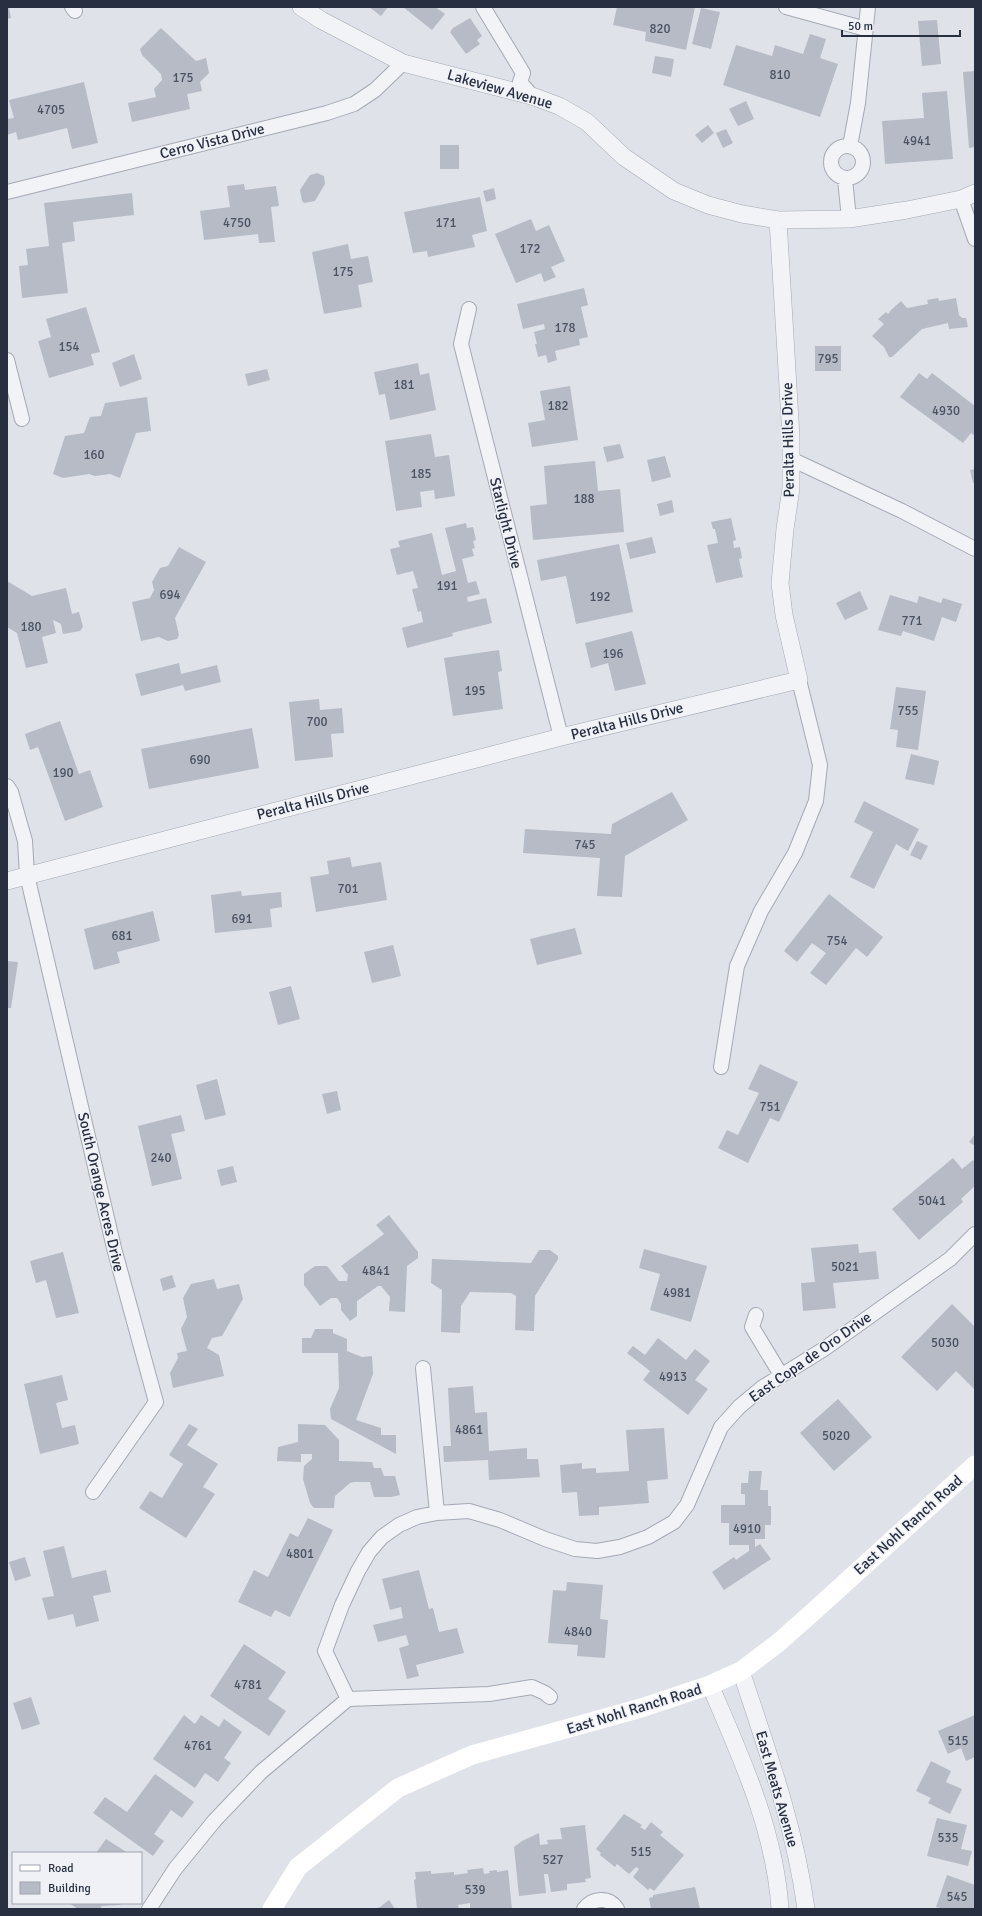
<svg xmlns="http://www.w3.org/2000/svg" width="982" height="1916" viewBox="0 0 982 1916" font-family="Signika,sans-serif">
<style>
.building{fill:#b6bbc6}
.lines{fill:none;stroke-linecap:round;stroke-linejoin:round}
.minor-casing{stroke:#a4a9b3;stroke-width:16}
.tertiary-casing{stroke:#a4a9b3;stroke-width:18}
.minor{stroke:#f2f3f7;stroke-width:14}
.tertiary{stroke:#f2f3f7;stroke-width:17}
.secondary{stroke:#fff;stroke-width:19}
.labels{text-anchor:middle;stroke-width:3;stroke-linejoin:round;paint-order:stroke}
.number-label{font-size:13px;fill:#4b5262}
.street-label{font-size:15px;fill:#272f40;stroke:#eff1f6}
</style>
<rect width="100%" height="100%" fill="#dfe2e9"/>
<!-- building -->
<path class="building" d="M7 7H9L11 18 7 19Z
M369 7H388L381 16Z
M403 7H435L445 14 432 30Z
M617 7H695L686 50 645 41 646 32 613 25Z
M701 8 720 12 711 49 692 44Z
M470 18 482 36 477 40 480 44 466 54 450 32 453 28Z
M937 20 941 64 922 66 918 21Z
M161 28 196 61 206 58 209 73 200 82 202 91 187 94 190 109 132 122 128 103 156 97 154 89 162 80 161 74 142 55 140 49Z
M810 34 826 39 820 58 838 64 820 117 723 85 736 45 772 56 775 45 803 54Z
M655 56 674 59 671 77 652 73Z
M975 71V147L969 148 963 72Z
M84 82 98 143 72 149 67 128 18 140 16 132 7 135V119L14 118 9 100Z
M947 91 953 159 885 164 882 121 924 118 922 93Z
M746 101 754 119 738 126 729 109Z
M708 125 714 133 702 143 695 135Z
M726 129 733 143 723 148 716 133Z
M440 145H459V169H440Z
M317 173 324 176 325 184 315 201 304 203 302 201 300 190 310 175Z
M244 184 245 190 276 186 279 206 271 207 275 242 259 243 258 234 204 240 200 211 230 207 227 186Z
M494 188 496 199 486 202 483 191Z
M132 193 134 215 73 222 75 241 62 243 68 293 22 298 19 266 28 265 26 249 49 246 44 203Z
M480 197 487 231 472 235 475 247 428 257 427 251 413 253 404 212Z
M531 219 536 231 549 225 565 261 551 267 556 277 544 282 541 273 516 283 495 234Z
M348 244 351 259 368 256 373 282 358 285 362 307 324 314 312 252Z
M584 288 588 305 581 307 588 337 579 339 580 345 555 351 557 360 548 363 546 355 538 357 535 344H537L534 332 545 329 544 324 523 329 517 304Z
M938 298 939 301 956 298 959 315 962 318H966L968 327 949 329 948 323 922 329 892 357H889L884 347 872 336 884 324 878 319 886 312 888 314 890 312V311L901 301 907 308 928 304 927 300Z
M86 307 100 352 91 354 94 365 49 378 38 341 51 337 46 319Z
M815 346H841V371H815Z
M134 354 142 379 120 387 112 363Z
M418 363 420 375 429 373 436 410 390 420 385 394 379 395 374 372Z
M267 369 270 380 248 386 245 374Z
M919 373 927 379 932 373 975 406V436L971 433 963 443 900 397Z
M570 386 578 440 532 447 528 423 545 420 540 391Z
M147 397 151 431 136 433 120 478 110 474 95 476 89 474 63 478 53 474 65 436 84 433 90 417 101 416 105 403Z
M431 434 435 457 449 455 455 496 435 499 434 490 420 492 422 507 396 511 385 441Z
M620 444 624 458 607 462 603 447Z
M665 456 671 477 652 482 647 460Z
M595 461 598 491 620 489 624 532 533 540 530 506 547 504 544 466Z
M975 469V482L973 483 970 470Z
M672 500 674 512 660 516 657 504Z
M731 518 736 540 733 541 734 548 740 547 742 558 739 559 743 577 716 583 707 545 718 543 715 529H713L711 522Z
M466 523 467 528 473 527 476 540 473 541 475 548 472 549 474 556 462 559 468 583 476 581 480 594 467 597 468 602 486 598 492 623 452 633 453 636 407 648 402 628 423 622 421 611 418 612 412 589 418 588 413 571 397 575 390 549 400 547 398 541 432 533 442 575 456 571 445 528Z
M652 537 656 553 630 559 626 543Z
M619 544 633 612 576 624 566 576 541 581 537 560Z
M179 547 206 562 175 618 179 635 177 639 168 641 159 637 141 641 132 602 150 598 154 590 152 582 160 568 168 566Z
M7 581 32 596 66 588 72 614 79 612 83 627 80 631 63 634 61 624 53 620 56 633 42 637 48 663 26 668 17 633 7 627Z
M860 591 868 609 845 620 836 603Z
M890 595 917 603 919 596 941 603 943 598 962 604 956 622 942 617 934 641 903 631 901 636 878 630Z
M632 631 646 684 615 691 608 663 591 668 585 643Z
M499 650 502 671 498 672 503 709 453 716 444 658Z
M179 663 181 674 217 665 221 682 185 691 183 685 141 696 135 674Z
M896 687 926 691 918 750 896 747 898 730 890 729Z
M319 699 320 710 342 708 344 733 331 734 333 757 295 761 289 702Z
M60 721 79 774 90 770 103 807 65 821 38 747 30 750 25 734Z
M252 728 259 768 149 789 141 749Z
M911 754 939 761 934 785 905 779Z
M672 792 688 820 625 856 622 897 597 896 600 858 523 853 525 829 611 834 612 824Z
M864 801 919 829 908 851 896 844 874 889 850 877 873 832 854 822Z
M917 841 928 846 921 860 910 855Z
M350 857 352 867 381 862 387 900 316 912 310 877 329 874 327 861Z
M241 891 242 896 281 892 282 907 270 909 272 927 215 933 211 895Z
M829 894 883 937 867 957 856 948 826 985 810 973 826 953 812 943 797 962 784 951Z
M153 911 160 941 117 952 120 963 94 970 84 929Z
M575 928 582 954 537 965 530 939Z
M393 945 401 976 372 983 364 952Z
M7 961 18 962 11 1008H7Z
M291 986 300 1019 278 1025 269 992Z
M760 1064 798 1082 779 1122 770 1118 748 1163 718 1148 727 1130 738 1135 759 1093 748 1089Z
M217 1079 226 1115 205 1120 196 1085Z
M337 1091 341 1110 327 1114 322 1094Z
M181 1115 185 1131 171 1134 182 1179 152 1186 138 1126Z
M975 1134V1146L969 1142Z
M953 1158 962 1169 973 1160 975 1163V1186L961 1199 963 1202 919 1240 892 1209Z
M233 1166 237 1182 221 1186 217 1170Z
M389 1215 418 1252V1258L407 1266 405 1312 389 1311 390 1297 381 1286H378L357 1301V1316L350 1321 341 1310V1304L337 1298H331L320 1306 304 1285V1274L315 1266H327L339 1281H347L348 1275 341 1266 384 1234 376 1225Z
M858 1244 859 1253 876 1251 879 1279 833 1283 836 1308 803 1311 801 1283 815 1282 811 1248Z
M644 1249 707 1266 691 1322 650 1310 660 1274 639 1268Z
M539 1250H550L558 1256V1259L535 1296 534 1331 515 1330 516 1296 511 1293 470 1292 461 1306 460 1333 441 1332 442 1290 431 1283 432 1259 531 1263Z
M63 1252 79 1313 56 1318 46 1280 36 1283 30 1261Z
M172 1275 176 1287 163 1291 160 1279Z
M214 1279 217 1289 239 1284 243 1299 222 1336 212 1338 207 1348 219 1355 224 1376 173 1388 170 1373 178 1358 177 1353 187 1351 181 1329 187 1317 183 1298 191 1284Z
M952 1304 975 1327V1390L956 1371 937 1391 901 1357Z
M315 1329H333V1333L347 1339V1351L362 1357 372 1356 373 1374 356 1420 381 1428V1435H396V1454L331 1419 330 1409 339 1388 338 1353H302V1338H311Z
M658 1338 686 1360 695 1349 710 1361 695 1380 708 1389 688 1415 643 1380 650 1371 627 1353 633 1346 645 1355Z
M62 1375 68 1400 56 1403 62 1428 75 1425 79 1444 40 1454 24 1384Z
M473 1386 475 1413 487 1412 489 1451 527 1448V1459H538L540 1477 489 1480 488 1460 444 1462 443 1446H451L448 1388Z
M838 1399 872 1437 834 1471 800 1433Z
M189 1424 198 1429 187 1445 218 1464 203 1487 215 1494 186 1538 139 1508 150 1491 162 1498 183 1464 169 1455Z
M298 1424 325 1425 339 1440V1461L372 1462 374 1468H381L384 1476H395L400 1495 391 1497H374L370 1482H354L350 1483 335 1496 334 1508H314L310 1503 303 1479 304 1466 312 1459V1454H301V1462L277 1461 278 1447 298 1442Z
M664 1428 668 1479 647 1481 649 1503 599 1507V1515L579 1516 577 1492 562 1493 560 1465 582 1463V1469L596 1468V1473L629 1471 626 1430Z
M749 1471H762L760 1490H768V1506H771V1525H765V1539H755V1547L760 1544 771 1559 724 1590 712 1572 734 1557 736 1560 749 1551V1545H729V1523H721V1505H745V1494H741V1483H748Z
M308 1518 333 1530 290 1617 275 1610 271 1617 238 1602 254 1570 268 1577 290 1533 298 1537Z
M64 1546 72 1578 106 1570 111 1592 93 1596 99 1621 76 1627 73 1614 48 1620 42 1598 54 1596 43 1551Z
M25 1557 31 1576 15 1581 9 1562Z
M419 1570 429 1609 433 1608 439 1632 457 1628 464 1653 416 1665 419 1676 407 1679 399 1648 409 1645 406 1635 378 1642 373 1625 403 1618 401 1607 390 1610 382 1579Z
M567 1582 603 1585 600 1619 608 1620 605 1658 577 1656 578 1645 548 1643 553 1590 566 1591Z
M244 1644 286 1672 268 1699 286 1711 269 1736 210 1696Z
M31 1697 40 1724 22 1730 13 1703Z
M184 1715 195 1724 201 1715 219 1727 224 1719 242 1732 224 1758 231 1763 218 1782 205 1773 195 1788 153 1759Z
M975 1715V1757L966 1761 961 1748 948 1754 938 1731Z
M931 1761 951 1771 946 1782 962 1789 950 1814 928 1803 931 1798 916 1791Z
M155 1774 194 1802 182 1818 171 1810 154 1834 164 1841 153 1856 93 1813 105 1797 127 1812Z
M624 1814 642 1825 640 1827 645 1830 651 1822 663 1832 660 1835 684 1855 654 1891 650 1888 648 1890 633 1877 639 1869 636 1867 629 1874 617 1864 615 1867 600 1855 601 1853 596 1849Z
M937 1818 967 1825 961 1849 972 1851 968 1866 927 1856Z
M585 1825 591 1878 585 1879 586 1882 567 1884V1890L551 1892 548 1874H544L546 1893 519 1896 514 1847 522 1841 539 1833 540 1845 548 1844 547 1840 562 1839 560 1828Z
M106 1839 128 1853H96Z
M483 1868 484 1874 490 1873 489 1871 497 1870V1872L508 1870 512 1909H470V1903L458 1905 459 1909H417L414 1880 416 1879 415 1872 431 1871V1874L454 1872V1875L468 1873 467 1870Z
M947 1875 975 1885V1909H943L936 1907Z
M695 1887 700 1909H651L649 1898 653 1897V1895Z
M389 1900 395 1909H374L380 1907Z
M69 1903H122L120 1905 102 1906 100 1909H78Z"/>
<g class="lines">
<defs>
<path id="minor" d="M72 7 75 11
M483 7 523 73 520 82 532 96
M786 7 866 29
M831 162a16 16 0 1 1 32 0a16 16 0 1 1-32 0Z
M850 146 858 103 868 7
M845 179 849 219
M7 192 327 113 354 104 375 90 403 63
M961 199 975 239
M469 309 461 344 561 737
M7 360 22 419
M791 459 902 511 975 549
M7 786 11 792 25 841 27 875 114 1248 156 1402 93 1492
M721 1067 737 966 761 911 795 853 816 801 820 765 799 680
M756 1315 752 1327 781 1375
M423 1368 437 1513
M348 1699 325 1651 342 1605 358 1571 369 1552 382 1537 399 1525 417 1517 437 1513 469 1511 500 1520 545 1539 575 1549 597 1551 620 1547 648 1537 674 1522 687 1505 721 1427 739 1407 763 1387 824 1349 950 1259 975 1234
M149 1909 175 1869 215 1820 261 1772 348 1699 489 1694 532 1687 545 1693 550 1697
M584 1909C592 1898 609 1896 617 1909"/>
<path id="tertiary" d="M301 7 321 20 403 63 532 96 559 106 587 122 624 157 674 191 708 205 742 214 778 220 849 219 907 210 961 199 975 193
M7 881 561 737 799 680 784 615 780 583 785 529 791 488V437L778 220
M741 1671C767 1750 795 1827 806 1909
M710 1685C741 1757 775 1830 780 1909"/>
</defs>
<!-- minor casing -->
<use href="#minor" class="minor-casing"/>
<!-- tertiary casing -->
<use href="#tertiary" class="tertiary-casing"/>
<!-- minor -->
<use href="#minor" class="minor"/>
<!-- tertiary -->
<use href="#tertiary" class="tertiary"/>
<!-- secondary -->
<path class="secondary" d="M272 1909 298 1867 398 1788 472 1755 641 1708 710 1685 741 1671 778 1643 813 1612 975 1465"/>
</g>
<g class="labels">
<!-- number labels -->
<g class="number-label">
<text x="660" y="33">820</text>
<text x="780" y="79">810</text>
<text x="183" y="82">175</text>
<text x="51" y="114">4705</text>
<text x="917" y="145">4941</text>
<text x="237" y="227">4750</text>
<text x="446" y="227">171</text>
<text x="530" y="253">172</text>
<text x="343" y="276">175</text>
<text x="565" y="332">178</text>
<text x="69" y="351">154</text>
<text x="828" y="363">795</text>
<text x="404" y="389">181</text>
<text x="558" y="410">182</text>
<text x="946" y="415">4930</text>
<text x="94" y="459">160</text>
<text x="421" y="478">185</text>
<text x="584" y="503">188</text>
<text x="447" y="590">191</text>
<text x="170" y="599">694</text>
<text x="600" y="601">192</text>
<text x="912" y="625">771</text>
<text x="31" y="631">180</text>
<text x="613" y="658">196</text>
<text x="475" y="695">195</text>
<text x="908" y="715">755</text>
<text x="317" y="726">700</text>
<text x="200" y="764">690</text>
<text x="63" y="777">190</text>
<text x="585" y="849">745</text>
<text x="348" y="893">701</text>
<text x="242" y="923">691</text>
<text x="122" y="940">681</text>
<text x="837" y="945">754</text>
<text x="770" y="1111">751</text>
<text x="161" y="1162">240</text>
<text x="932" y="1205">5041</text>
<text x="845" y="1271">5021</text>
<text x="376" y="1275">4841</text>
<text x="677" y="1297">4981</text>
<text x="945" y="1347">5030</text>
<text x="673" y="1381">4913</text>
<text x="469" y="1434">4861</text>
<text x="836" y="1440">5020</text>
<text x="747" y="1533">4910</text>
<text x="300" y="1558">4801</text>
<text x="578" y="1636">4840</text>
<text x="248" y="1689">4781</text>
<text x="958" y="1745">515</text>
<text x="198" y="1750">4761</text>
<text x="948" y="1842">535</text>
<text x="641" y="1856">515</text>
<text x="553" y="1864">527</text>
<text x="475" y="1894">539</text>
<text x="957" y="1901">545</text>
</g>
<!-- street labels -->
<g class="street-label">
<text transform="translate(500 89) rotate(16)" y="5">Lakeview Avenue</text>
<text transform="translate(212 141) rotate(-14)" y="5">Cerro Vista Drive</text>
<text transform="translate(788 440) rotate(-91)" y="5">Peralta Hills Drive</text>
<text transform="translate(506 523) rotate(76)" y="5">Starlight Drive</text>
<text transform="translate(627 721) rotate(-14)" y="5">Peralta Hills Drive</text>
<text transform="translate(313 801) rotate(-14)" y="5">Peralta Hills Drive</text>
<text transform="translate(101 1192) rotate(77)" y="5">South Orange Acres Drive</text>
<text transform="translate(810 1357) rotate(-35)" y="5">East Copa de Oro Drive</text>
<text transform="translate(908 1525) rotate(-42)" y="5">East Nohl Ranch Road</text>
<text transform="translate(634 1709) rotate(-17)" y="5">East Nohl Ranch Road</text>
<text transform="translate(777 1789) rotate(74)" y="5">East Meats Avenue</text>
</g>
</g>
<!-- border -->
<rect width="982" height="1916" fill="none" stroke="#272f40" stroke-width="16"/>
<!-- legend -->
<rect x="12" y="1852" width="130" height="52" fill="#eff1f6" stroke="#9fa3ad"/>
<rect x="20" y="1865" width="20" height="6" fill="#ffffff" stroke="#9fa3ad"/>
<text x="48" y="1872" font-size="12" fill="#272f40">Road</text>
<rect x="20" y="1882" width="20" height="12" fill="#b6bbc6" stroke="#9fa3ad"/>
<text x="48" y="1892" font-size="12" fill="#272f40">Building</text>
<!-- scale -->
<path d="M842 30v6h118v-6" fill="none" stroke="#272f40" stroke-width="2"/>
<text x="848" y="30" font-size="12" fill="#272f40" stroke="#eff1f6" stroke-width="3" paint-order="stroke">50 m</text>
</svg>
